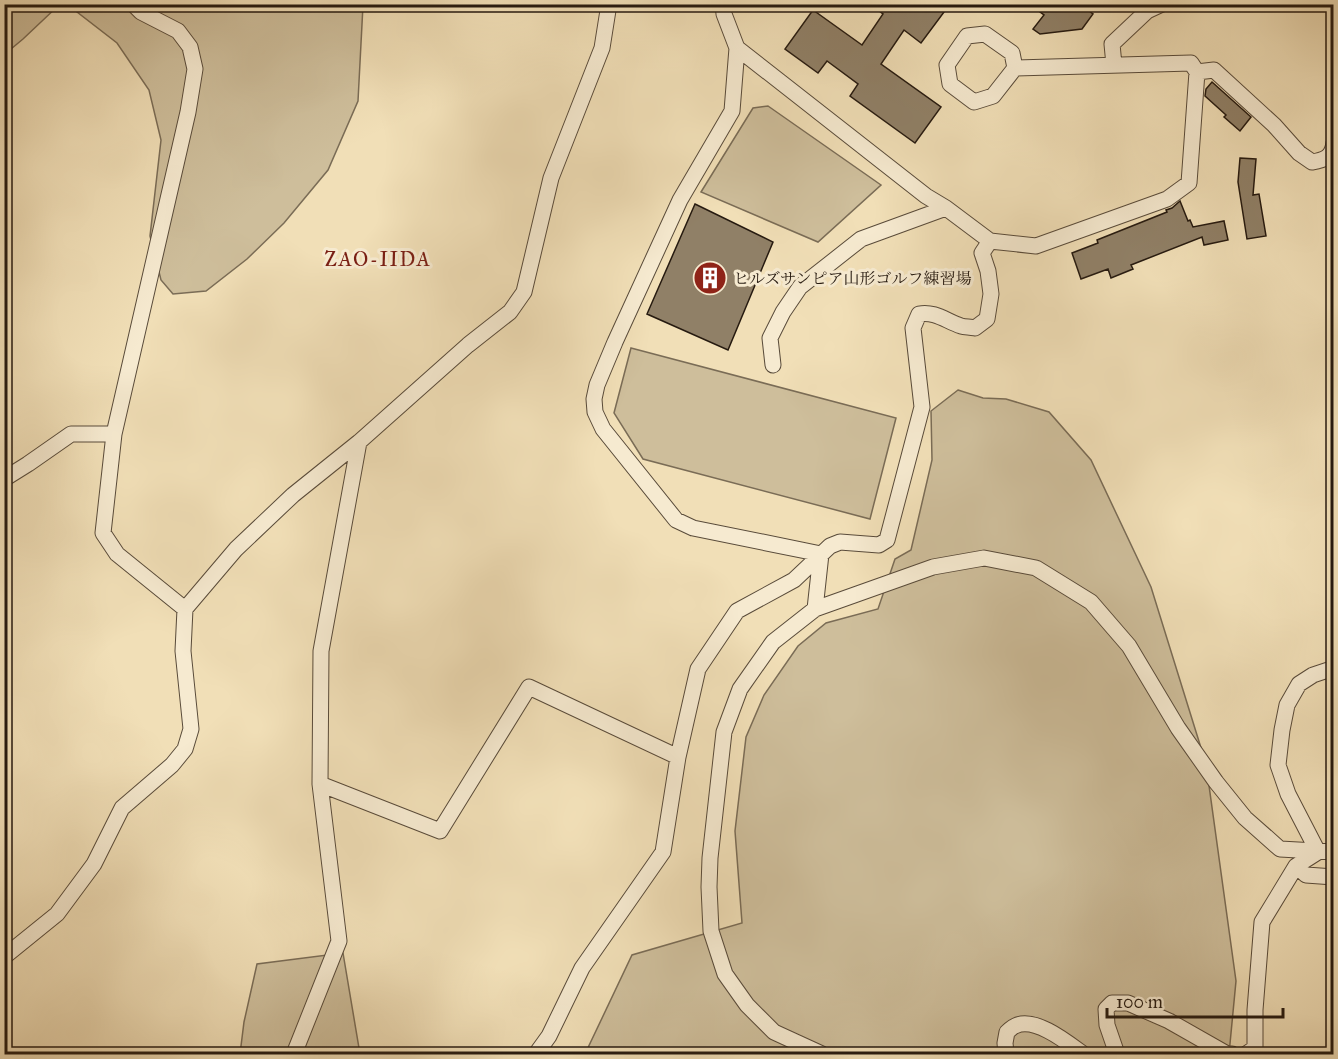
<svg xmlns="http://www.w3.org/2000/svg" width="1338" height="1059" viewBox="0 0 1338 1059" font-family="'IM FELL Great Primer','Noto Serif JP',serif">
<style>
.green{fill:#cebe9b;stroke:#7a6c56;stroke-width:1.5}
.building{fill:#908067;stroke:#261a10;stroke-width:1.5}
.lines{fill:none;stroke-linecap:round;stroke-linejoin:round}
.minor-casing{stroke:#594b3a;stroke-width:17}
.minor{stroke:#f6ead0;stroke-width:15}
.labels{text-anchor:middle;stroke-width:6;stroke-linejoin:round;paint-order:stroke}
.poi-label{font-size:16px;fill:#261a10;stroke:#f6ead0;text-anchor:start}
.quarter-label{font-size:20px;letter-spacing:1.5px;fill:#7a1f14;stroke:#f6ead0}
</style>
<rect width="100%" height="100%" fill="#f1dfb7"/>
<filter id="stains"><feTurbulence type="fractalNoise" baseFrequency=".00333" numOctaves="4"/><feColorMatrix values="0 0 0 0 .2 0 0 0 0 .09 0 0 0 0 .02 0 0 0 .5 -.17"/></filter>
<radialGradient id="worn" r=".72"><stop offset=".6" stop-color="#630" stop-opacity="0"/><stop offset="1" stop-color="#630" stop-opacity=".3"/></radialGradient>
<!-- green -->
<path class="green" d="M5 4H59V5L23 39 5 54Z
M68 5H363L358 101 328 170 284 223 247 259 206 291 173 294 161 280 150 236 161 140 149 90 117 43Z
M768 106 881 185 818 242 701 192 753 108Z
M631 348 896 418 870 519 643 459 614 413Z
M958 390 983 398 1006 399 1049 412 1091 460 1151 587 1206 764 1236 981 1229 1054H585L632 955 742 923 735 831 746 737 764 695 798 646 826 623 878 609 895 559 911 550 932 460 931 411Z
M343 953 360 1054H240L244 1022 257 964Z"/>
<!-- building -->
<path class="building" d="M870 4H950L921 43 904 30 881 64 941 107 915 143 850 96 858 84 827 61 818 73 785 49 813 10 862 45 883 14Z
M1029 4H1080L1093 14 1082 29 1040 34 1033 29 1044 15Z
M1212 82 1251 117 1240 131 1224 117 1226 115 1205 96 1206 89Z
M1240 158 1256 159 1253 195 1259 194 1266 236 1247 239 1238 182Z
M1180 201 1188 221 1190 220 1193 227 1224 221 1228 240 1204 245 1202 237 1131 265 1133 269 1111 278 1108 269 1081 279 1072 253 1098 243 1097 240 1167 212 1166 210 1172 208Z
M695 204 773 242 728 350 647 314Z"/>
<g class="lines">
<defs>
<path id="minor" d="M133 4 141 12 178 31 190 47 195 69 188 112 114 434 103 533 117 554 185 609
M723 4 724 14 737 48 732 111 680 200 615 342 597 385 594 399 595 412 603 429 676 520 693 528 821 554
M985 34 1012 53 1015 68 993 96 974 102 950 84 947 65 967 36Z
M737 48 926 196 946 208 990 241 1036 246 1167 199 1189 183 1197 72 1191 63 1015 68
M1114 65 1112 44 1147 11 1162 4
M1197 72 1214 70 1274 125 1299 153 1312 162C1325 160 1332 157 1334 143
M773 365 770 338 783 312 800 287 861 239 946 208
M4 479 28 464 71 434H114
M815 609 821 554
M320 784 440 831 529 687 678 757
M1296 866 1306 875 1334 877
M4 957 57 914 94 864 122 808 172 765 185 749 191 729 183 651 185 609 236 549 293 495 359 442 468 345 510 312 524 292 551 178 602 48 609 4
M294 1054 339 941 320 784 321 651 359 442
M536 1054 549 1036 582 968 663 852 678 757 698 669 737 611 794 580 830 546 840 542 879 545 887 540 922 407 913 328 919 314C935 311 946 321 961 326 965 327 970 327 975 328L987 319 991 294 988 271 982 253 990 241
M822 1054 774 1032 747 1005 725 974 711 931 709 887 710 858 724 732 740 689 773 642 815 609 933 567 984 558 1036 568 1091 602 1129 646 1178 728 1216 782 1245 818 1280 849 1334 852
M1006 1054 1005 1043 1007 1032C1010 1030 1012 1027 1015 1026 1035 1016 1068 1043 1083 1054
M1117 1054 1107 1025 1106 1009 1112 1003H1128L1169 1021 1227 1054H1232
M1246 1054 1255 1048V1010L1262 922 1296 866 1318 852 1288 794 1278 765 1282 730 1287 705 1299 684 1313 675 1334 668"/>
</defs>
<!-- minor casing -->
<use href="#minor" class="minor-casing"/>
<!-- minor -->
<use href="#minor" class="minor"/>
</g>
<!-- icons -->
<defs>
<symbol id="building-disc" viewBox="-11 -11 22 22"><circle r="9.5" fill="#8f2418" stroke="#f6ead0"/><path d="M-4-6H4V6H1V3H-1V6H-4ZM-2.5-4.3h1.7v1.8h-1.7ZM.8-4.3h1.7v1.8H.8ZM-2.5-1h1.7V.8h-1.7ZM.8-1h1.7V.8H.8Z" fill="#fff"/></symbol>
</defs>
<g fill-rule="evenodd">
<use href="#building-disc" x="691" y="259" width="38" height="38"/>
</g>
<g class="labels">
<!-- poi labels -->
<g class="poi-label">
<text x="733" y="284">ヒルズサンピア山形ゴルフ練習場</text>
</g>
<!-- quarter labels -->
<g class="quarter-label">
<text x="378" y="266">ZAO-IIDA</text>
</g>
</g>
<!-- margin -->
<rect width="1338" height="1059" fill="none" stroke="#f1dfb7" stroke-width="24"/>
<rect x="6" y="6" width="1326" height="1047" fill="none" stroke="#261a10" stroke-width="3"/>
<rect x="12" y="12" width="1314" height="1035" fill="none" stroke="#261a10" stroke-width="1.5"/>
<!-- scale -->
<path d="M1107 1008v9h176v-9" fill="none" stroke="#261a10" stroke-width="3"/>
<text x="1116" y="1008" font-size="18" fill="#261a10" stroke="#f6ead0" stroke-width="4.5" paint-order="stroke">100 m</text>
<rect width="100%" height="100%" filter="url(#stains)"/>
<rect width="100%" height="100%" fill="url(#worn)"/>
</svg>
